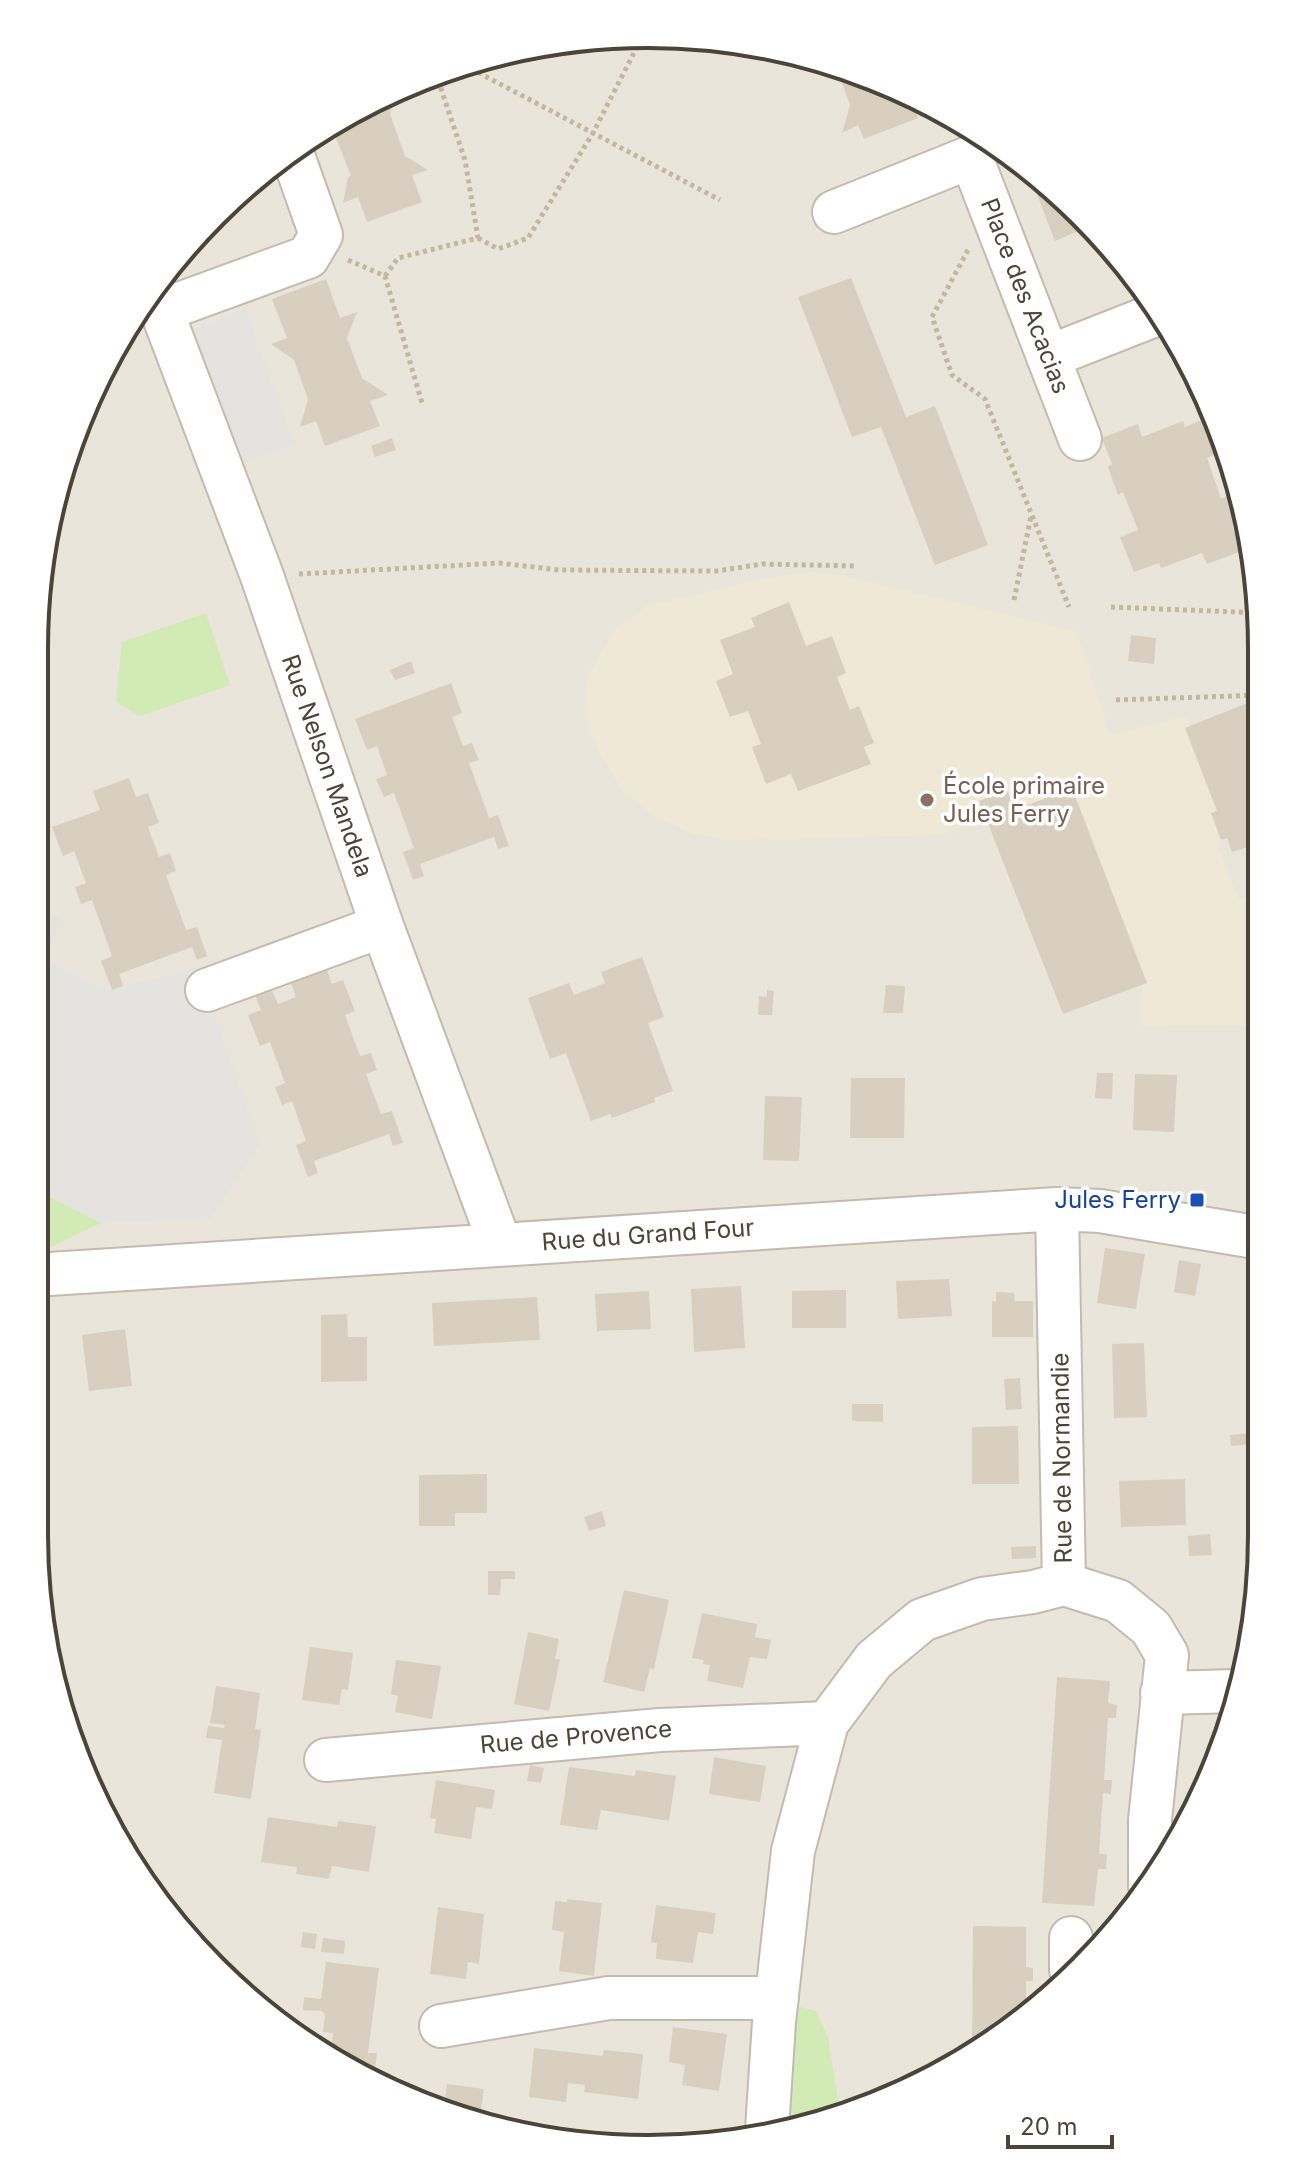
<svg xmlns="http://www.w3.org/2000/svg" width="1296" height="2183" viewBox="0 0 1296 2183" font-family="Inter,sans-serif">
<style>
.residential{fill:#eae5da}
.education{fill:#efe8d6}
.green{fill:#d2eab5}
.parking{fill:#e5e3e0}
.building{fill:#d8cfc1}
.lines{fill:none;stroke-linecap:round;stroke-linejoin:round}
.minor-casing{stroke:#c2bbae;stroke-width:46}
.path{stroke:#c4b79f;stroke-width:5;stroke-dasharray:4 4;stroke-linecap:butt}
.minor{stroke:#fff;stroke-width:42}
.education-dot{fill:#8d6e63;stroke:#fff;stroke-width:3}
.transit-dot{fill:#1a4fb4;stroke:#fff;stroke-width:3}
.labels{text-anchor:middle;stroke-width:7;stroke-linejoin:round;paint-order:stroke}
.street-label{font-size:24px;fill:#4b4439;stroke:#fff}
.education-label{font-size:24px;fill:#785e54;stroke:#fff;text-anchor:start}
.transit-label{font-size:24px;fill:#164399;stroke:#fff;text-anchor:end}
.rim{fill:none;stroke:#4b4439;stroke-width:4}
</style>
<rect width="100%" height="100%" fill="#f6f3ec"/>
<!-- residential -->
<path class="residential" d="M648 34 768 46 883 81 989 138 1109 243 1180 341 1241 489 1261 607V1576L1229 1733 1158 1876 1021 2022 845 2117 648 2149 451 2117 275 2022 161 1908 66 1732 34 1535 35 607 67 450 138 307 214 214 307 137 413 81 529 46Z"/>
<!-- education -->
<path class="education" d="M810 572 842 575 1077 632 1110 735 1186 716 1222 809 1211 813 1221 840 1216 842 1239 899 1261 894V1025L1143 1026 1142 984 1063 1014 986 821 937 835 734 840 693 834 654 816 623 792 598 750 585 714 588 676 613 632 646 606 771 577Z"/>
<!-- green -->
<path class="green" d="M206 613 230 685 140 716 116 702 122 642Z
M35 1189 101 1223 49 1248 34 1226Z
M796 2006 816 2011 828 2037 841 2117 781 2127Z"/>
<!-- parking -->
<path class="parking" d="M245 308 294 445 241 465 193 329Z
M35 874 42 898 38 905 62 919 43 957 109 990 198 967 260 1145 210 1219 101 1223 35 1189V1061L46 1037 35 1030Z"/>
<!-- building -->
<path class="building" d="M836 66 883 81 908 94 918 118 864 139 858 125 842 133 850 105Z
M397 89 390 114 405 156 428 170 412 175 422 202 367 222 358 197 343 203 348 177 351 176 335 135 325 128Z
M1028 171 1032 175 1090 226 1055 241Z
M851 278 906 417 935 406 988 545 935 565 881 427 852 437 798 297Z
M326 279 340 318 357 312 347 338 362 378 388 395 370 401 380 426 325 446 316 421 300 427 308 399 294 360 271 344 287 338 272 299Z
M1211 416 1224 452 1207 458 1221 499 1228 496 1237 523 1232 526 1242 551 1207 564 1202 553 1161 568 1159 563 1134 572 1120 537 1138 530 1123 492 1118 495 1108 467 1112 464 1102 438 1138 424 1142 437 1183 421 1185 427Z
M392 438 396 450 375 457 371 446Z
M789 602 806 646 832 636 846 673 837 677 850 710 859 706 874 743 864 747 871 764 798 791 791 774 766 784 752 747 761 744 748 711 730 717 716 681 733 674 720 640 755 627 751 618Z
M1131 635 1156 638 1154 664 1128 661Z
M411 661 415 673 395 680 390 670Z
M451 683 462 713 452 717 463 746 472 743 479 760 469 763 489 818 498 815 509 846 498 849 494 837 420 864 424 876 413 880 403 852 414 848 394 793 384 797 376 779 387 775 377 746 367 750 355 719Z
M1255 700 1261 716 1260 870 1251 846 1232 852 1227 838 1221 840 1211 813 1217 811 1185 728Z
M129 778 136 797 148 793 159 823 148 827 159 857 170 853 176 871 166 875 186 930 197 927 207 956 197 960 192 947 119 974 123 986 112 990 101 961 112 956 92 900 81 904 75 887 86 883 74 851 63 856 52 827 100 810 93 791Z
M1072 788 1147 983 1063 1014 979 801 1007 790 1015 810Z
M642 957 664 1017 648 1023 673 1091 654 1098 655 1102 612 1118 610 1114 591 1121 566 1053 550 1059 528 998 569 983 574 995 605 983 601 972Z
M325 965 332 984 343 980 355 1011 345 1015 360 1056 371 1053 377 1070 366 1074 381 1114 392 1111 403 1143 393 1146 389 1134 314 1161 318 1173 308 1177 296 1145 306 1141 292 1101 282 1105 275 1087 285 1083 270 1042 260 1046 248 1015 261 1010 254 992 270 986 278 1004 296 997 289 978Z
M886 985 905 986 903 1013H883Z
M767 990 774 991 772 1015H758L759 996 767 997Z
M1097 1073H1113L1112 1099 1095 1098Z
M1135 1074 1177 1075 1174 1132 1133 1130Z
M851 1078H905L904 1138H850Z
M765 1096 802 1097 799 1161 763 1160Z
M1105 1248 1145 1254 1136 1309 1097 1303Z
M1179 1260 1201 1264 1195 1296 1174 1292Z
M949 1279 952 1316 898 1319 896 1281Z
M741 1286 745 1348 694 1352 691 1289Z
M846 1290V1328H792V1291Z
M649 1291 651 1329 597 1331 595 1294Z
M996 1292 1014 1293 1015 1301H1033V1337H992V1301L996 1302Z
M537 1297 540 1340 434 1346 432 1303Z
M347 1314 348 1337H367V1381L321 1382V1315Z
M125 1329 132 1386 89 1391 82 1335Z
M1144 1343 1147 1417 1114 1418 1112 1344Z
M1020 1378 1022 1409 1006 1410 1004 1379Z
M852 1404H883V1422L852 1421Z
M1018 1426 1019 1484H972V1427Z
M1251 1433 1252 1444 1231 1446 1230 1435Z
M487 1474V1513H455V1526H419V1475Z
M1185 1479 1186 1525 1121 1527 1119 1481Z
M602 1511 606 1526 589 1531 584 1517Z
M1210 1534 1212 1555 1189 1556 1188 1536Z
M1036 1546V1558L1012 1559 1011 1547Z
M488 1571H515V1579H501L500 1595H488Z
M624 1590 669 1600 654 1669 650 1668 644 1692 603 1682Z
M702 1613 757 1624 755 1637 771 1640 767 1659 750 1657 743 1688 707 1681 710 1665 703 1664 704 1660 692 1658Z
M528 1632 559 1639 555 1659H560L549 1711 514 1704Z
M310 1647 353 1653 348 1690 342 1689 339 1705 302 1700Z
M396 1660 441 1666 432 1719 395 1712 398 1696 391 1694Z
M1057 1677 1110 1681 1108 1703 1117 1705 1116 1718H1108L1104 1780H1112L1111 1794 1103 1793 1099 1854H1107L1106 1869H1098L1094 1906 1042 1903Z
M216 1686 260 1693 255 1729 261 1730 251 1799 214 1793 222 1740 206 1738 208 1726 224 1728 225 1725 210 1723Z
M714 1757 766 1766 760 1802 709 1794Z
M530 1765 544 1768 541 1783 527 1781Z
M569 1767 635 1776 636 1770 676 1776 669 1821 601 1810 597 1830 560 1825Z
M436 1780 495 1790 492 1809 476 1807 471 1839 434 1833 436 1819 430 1818Z
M268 1817 337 1827 338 1821 376 1826 369 1872 332 1866 329 1879 296 1874 297 1867 261 1862Z
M567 1899 602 1903 594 1976 559 1971 564 1932 552 1930 555 1901 567 1902Z
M656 1905 716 1913 713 1934 698 1932 693 1963 656 1959 657 1943 651 1942Z
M438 1907 484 1914 479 1964 468 1962 466 1979 430 1974Z
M973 1926 1026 1927V1967L1033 1968V1981H1026V2018L972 2049Z
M303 1932 317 1934 315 1949 301 1947Z
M323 1938 345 1941 344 1954 321 1952Z
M326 1962 379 1968 368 2053H377L374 2076 331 2052 333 2033 323 2032 325 2015 322 2011 303 2010 304 1997 321 1999Z
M673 2027 727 2034 719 2091 682 2085 685 2065 669 2062Z
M534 2048 603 2056 604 2050 643 2054 638 2099 584 2092 585 2085 568 2083 566 2102 529 2097Z
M447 2084 484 2089 479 2121 451 2117 443 2112Z"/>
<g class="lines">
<defs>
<path id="minor" d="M834 212 971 157 1080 439
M153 288 262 576 382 926 500 1244
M160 311 308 257 321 235 291 150
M1048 357 1160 313
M207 990 382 926
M1057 1209 1064 1584 1118 1601 1151 1628 1167 1655 1150 1820V1886
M34 1275 1057 1209 1100 1211 1261 1238
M1162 1693 1238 1691
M326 1760 660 1730 827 1723
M1071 1970V1938
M441 2026 609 1998H777
M767 2129 774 2022 793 1851 827 1723 874 1660 922 1620 982 1599 1033 1592 1064 1584"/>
</defs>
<!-- minor casing -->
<use href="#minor" class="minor-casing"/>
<!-- path -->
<path class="path" d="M464 65 720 200
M478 238 498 249 528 238 593 133 643 35
M968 250 932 317 952 375 985 399 1069 607
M348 260 385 276 422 403
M385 276 398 258 478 238 465 160 436 74
M299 574 499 563 559 570 717 571 762 564 856 566
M1014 600 1031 516
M1111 607 1261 613
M1116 700 1261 695
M66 1728 114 1820"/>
<!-- minor -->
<use href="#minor" class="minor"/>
</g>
<!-- markers -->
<circle class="education-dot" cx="927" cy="800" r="8"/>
<rect class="transit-dot" x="1189" y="1192" width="16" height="16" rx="4"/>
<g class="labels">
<!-- street labels -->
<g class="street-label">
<text transform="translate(1025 296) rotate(69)" y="8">Place des Acacias</text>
<text transform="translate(327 766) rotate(71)" y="8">Rue Nelson Mandela</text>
<text transform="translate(648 1235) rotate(-4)" y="8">Rue du Grand Four</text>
<text transform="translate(1062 1458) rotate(-91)" y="8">Rue de Normandie</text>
<text transform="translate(576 1737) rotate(-5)" y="8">Rue de Provence</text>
</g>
<!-- education labels -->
<g class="education-label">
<text x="943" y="794">École primaire<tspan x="943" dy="28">Jules Ferry</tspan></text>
</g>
<!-- transit labels -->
<g class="transit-label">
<text x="1181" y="1208">Jules Ferry</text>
</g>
</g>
<!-- crop -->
<path d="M0 0H1296V2183H0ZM648 48H648A600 600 0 0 1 1248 648V1535A600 600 0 0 1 648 2135H648A600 600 0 0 1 48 1535V648A600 600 0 0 1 648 48Z" fill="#fff" fill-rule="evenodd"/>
<path class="rim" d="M648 48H648A600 600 0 0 1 1248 648V1535A600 600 0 0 1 648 2135H648A600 600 0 0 1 48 1535V648A600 600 0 0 1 648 48Z"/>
<!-- scale -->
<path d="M1008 2135v12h104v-12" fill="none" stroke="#4b4439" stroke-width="4"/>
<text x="1020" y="2135" font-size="24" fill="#4b4439" stroke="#ffffff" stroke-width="6" paint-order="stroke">20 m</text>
</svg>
